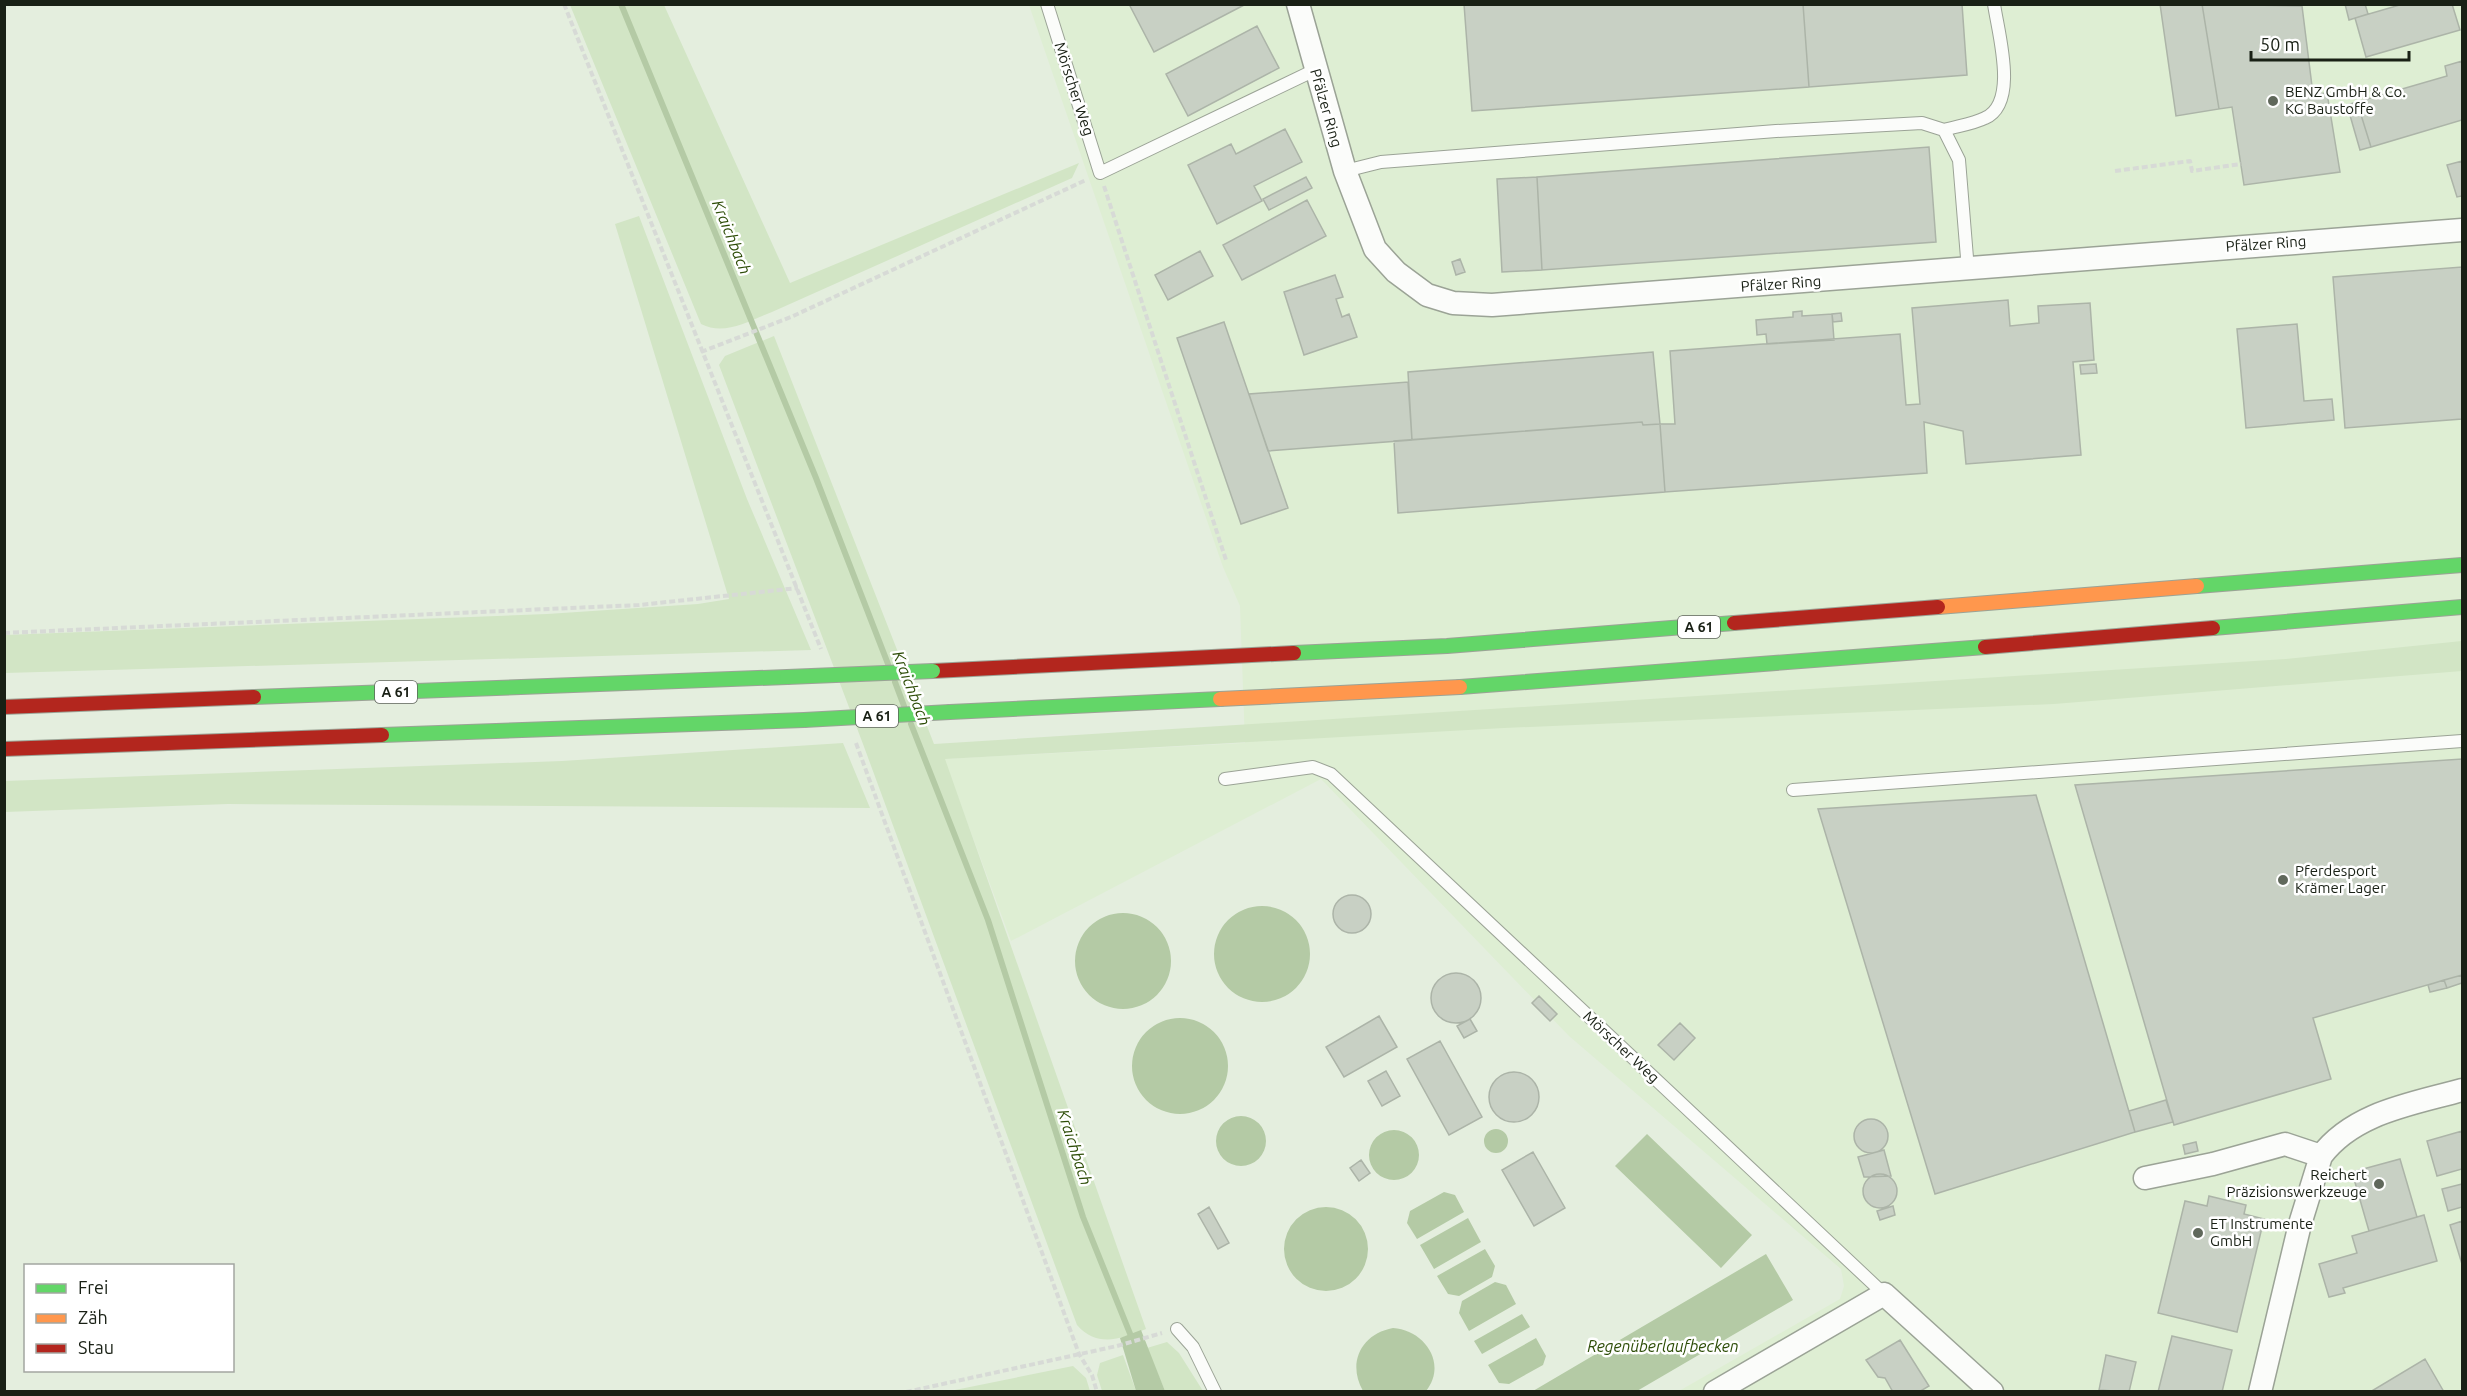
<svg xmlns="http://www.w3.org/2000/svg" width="2467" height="1396" viewBox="0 0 2467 1396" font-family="Ubuntu,sans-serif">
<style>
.built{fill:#deeed3}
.green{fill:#d2e5c5}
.water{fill:#b4caa5}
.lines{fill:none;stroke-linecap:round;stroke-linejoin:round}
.stream{stroke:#b4caa5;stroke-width:6}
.building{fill:#c8d0c4;stroke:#acb4a8;stroke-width:1.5}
.lane-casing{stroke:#9ba396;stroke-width:14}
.street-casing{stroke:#9ba396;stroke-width:25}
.fast-casing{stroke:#9ba396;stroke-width:16}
.slow-casing{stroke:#9ba396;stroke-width:16}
.jam-casing{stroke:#9ba396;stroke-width:16}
.path{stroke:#d7dad6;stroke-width:4;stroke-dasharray:6 3;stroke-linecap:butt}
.lane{stroke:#fbfcfa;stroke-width:12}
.street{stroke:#fbfcfa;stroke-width:22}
.fast{stroke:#63d668;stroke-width:14}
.slow{stroke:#ff974d;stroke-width:14}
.jam{stroke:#b3261e;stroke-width:14}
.fast-bridge-casing{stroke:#9ba396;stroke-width:16;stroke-linecap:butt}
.fast-bridge{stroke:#63d668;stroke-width:14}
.poi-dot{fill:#60685b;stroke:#fff;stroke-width:2}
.labels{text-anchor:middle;stroke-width:5;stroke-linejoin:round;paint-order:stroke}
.shield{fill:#fff;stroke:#5e635b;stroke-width:1.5}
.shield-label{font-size:14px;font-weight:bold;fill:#192015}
.street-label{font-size:15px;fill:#192015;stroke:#fff}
.poi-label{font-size:15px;fill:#192015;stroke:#fff;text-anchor:start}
.water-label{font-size:16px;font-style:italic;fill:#2d4d07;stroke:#fff}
</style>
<rect width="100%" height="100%" fill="#e4eede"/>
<!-- built -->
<path class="built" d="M1029 5H2462V1391H1679L1840 1299 1844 1286 1841 1269 1569 1036 1321 779 1011 941 944 759 1245 743 1240 606 1223 567Z"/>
<!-- green -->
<path class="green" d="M570 5H664L790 283 1079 163 1072 178 772 312C748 321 725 336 701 324Z
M639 216 747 499 811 650 5 673V635L547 614 698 604 729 599 615 224Z
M774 336 934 744 2286 659 2462 641V671L2054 704 1504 728 945 759 1146 1329C1121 1339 1097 1348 1077 1325L863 744 719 365 725 356Z
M843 743 870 808 228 804 5 812V781L562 761Z
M1167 1342 1179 1353 1203 1391H1165L1147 1348Z
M1123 1355 1136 1391H1102L1097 1375 1100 1363Z
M1073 1366 1086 1378 1090 1391H950Z"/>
<!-- water -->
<path class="water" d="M1214 954a48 48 0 1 1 96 0a48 48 0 1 1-96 0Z
M1075 961a48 48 0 1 1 96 0a48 48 0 1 1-96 0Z
M1132 1066a48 48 0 1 1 96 0a48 48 0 1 1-96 0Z
M1216 1141a25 25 0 1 1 50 0a25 25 0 1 1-50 0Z
M1484 1141a12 12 0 1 1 24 0a12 12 0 1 1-24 0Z
M1369 1155a25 25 0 1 1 50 0a25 25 0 1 1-50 0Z
M1647 1134 1752 1235 1721 1268 1615 1166Z
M1444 1192 1455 1195 1464 1212 1417 1239 1407 1223 1410 1211Z
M1284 1249a42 42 0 1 1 84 0a42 42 0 1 1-84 0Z
M1468 1218 1481 1242 1434 1269 1420 1245Z
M1485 1249 1495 1266 1492 1277 1459 1296 1448 1294 1437 1276Z
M1766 1254 1793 1300 1637 1391H1533Z
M1495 1282 1506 1285 1516 1304 1469 1331 1459 1313 1462 1301Z
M1522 1314 1530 1327 1482 1354 1474 1341Z
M1393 1328C1424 1330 1448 1363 1426 1391H1363C1347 1363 1361 1334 1393 1328Z
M1141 1330 1165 1391H1136L1120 1338Z
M1536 1338 1546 1356 1543 1365 1509 1384 1499 1383 1488 1365Z"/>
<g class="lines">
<!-- stream -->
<path class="stream" d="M621 4 816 478 888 664
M895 682 904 706
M911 724 988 920 1083 1217 1133 1341"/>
</g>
<!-- building -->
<path class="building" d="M1129 4H1246L1154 52Z
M1464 4H1803L1809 87 1472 111Z
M1803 4H1962L1967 75 1809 87Z
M2160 4H2202L2219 109 2176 116Z
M2202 4 2302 6 2313 94 2327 93 2340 172 2244 185 2232 107 2219 109Z
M2345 4H2365L2368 14 2349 20Z
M2403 4H2452L2460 30 2366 57 2355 18Z
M1257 26 1279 68 1188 116 1166 74Z
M2462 61V120L2371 147 2357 102 2447 76 2445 66Z
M2357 102 2371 147 2360 150 2347 105Z
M1285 129 1302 162 1254 186 1262 201 1217 224 1188 165 1231 144 1236 154Z
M1929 147 1936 242 1542 270 1537 177Z
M2462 161V196L2457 197 2447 165Z
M1306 177 1312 188 1269 210 1263 199Z
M1537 177 1542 270 1502 272 1497 179Z
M1307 200 1326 236 1242 280 1223 245Z
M1200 251 1213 276 1168 300 1155 275Z
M1460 259 1465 272 1456 275 1452 262Z
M2462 267V419L2345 428 2333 277Z
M1335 275 1343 297 1336 299 1342 317 1349 314 1357 337 1304 355 1284 292Z
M2008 300 2010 326 2039 323 2038 306 2090 303 2094 360 2073 362 2081 455 1966 464 1963 431 1924 422 1927 473 1665 492 1660 424H1675L1670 351 1900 334 1906 405 1920 404 1912 308Z
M1802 311V316L1832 314 1834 340 1767 344 1766 334 1757 335 1756 320 1793 317V312Z
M1841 313 1842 321 1833 322 1832 314Z
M1224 322 1288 508 1241 524 1177 338Z
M2297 324 2304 401 2332 399 2334 420 2246 428 2237 329Z
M1653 352 1660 424 1643 425 1642 422 1412 440 1408 372Z
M2096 364 2097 373 2081 374 2080 365Z
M1408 382 1412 440 1268 451 1249 394Z
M1642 422 1643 425 1660 424 1665 492 1398 513 1394 441Z
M2462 759V975L2313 1018 2331 1079 2174 1125 2075 785Z
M2036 795 2135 1132 1935 1194 1818 809Z
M1333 914a19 19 0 1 1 38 0a19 19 0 1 1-38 0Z
M1431 998a25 25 0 1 1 50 0a25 25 0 1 1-50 0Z
M2462 975V983L2447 988 2444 980Z
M2444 980 2447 988 2430 992 2428 985Z
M1539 996 1557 1014 1550 1021 1532 1003Z
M1379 1016 1397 1047 1344 1077 1326 1047Z
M1470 1019 1477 1031 1464 1038 1457 1026Z
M1680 1023 1695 1038 1674 1060 1658 1045Z
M1440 1041 1482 1117 1449 1135 1407 1059Z
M1386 1071 1400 1096 1382 1106 1368 1081Z
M1489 1097a25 25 0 1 1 50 0a25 25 0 1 1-50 0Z
M2166 1100 2173 1122 2135 1132 2129 1111Z
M1854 1136a17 17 0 1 1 34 0a17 17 0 1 1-34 0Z
M2462 1131V1169L2437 1176 2427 1141Z
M2196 1142 2198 1151 2185 1154 2183 1145Z
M1884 1150 1891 1176 1864 1177 1858 1157Z
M1533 1152 1565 1208 1534 1226 1502 1170Z
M2400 1159 2417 1217 2369 1231 2352 1172Z
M1361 1160 1370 1173 1359 1181 1350 1168Z
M1863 1191a17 17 0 1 1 34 0a17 17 0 1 1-34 0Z
M2462 1184V1207L2448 1211 2442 1189Z
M2209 1196 2246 1205 2244 1214 2264 1219 2237 1332 2158 1313 2185 1201 2207 1206Z
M1893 1206 1895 1215 1880 1220 1877 1211Z
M1209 1207 1229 1243 1218 1249 1198 1214Z
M2424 1215 2437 1261 2343 1288 2345 1293 2329 1297 2319 1264 2357 1253 2352 1236Z
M2462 1221V1264L2450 1225Z
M2172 1336 2232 1350 2222 1392H2158Z
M1900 1340 1929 1386 1919 1392H1893L1885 1378 1878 1377 1866 1360Z
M2106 1355 2136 1362 2129 1392 2099 1390Z
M2425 1359 2444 1392H2370Z"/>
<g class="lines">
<defs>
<path id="lane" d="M1047 4 1100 173 1315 70
M1944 130C1957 126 1973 124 1985 118 2019 103 1998 33 1994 4
M1345 171 1381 162 1776 131 1922 123 1944 130 1959 160 1968 270
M1225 779 1313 767 1331 774 1884 1294
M1793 790 2462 741
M1177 1329 1193 1347 1215 1392"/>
<path id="street" d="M1298 4 1345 171 1375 249 1396 272 1427 295 1453 303 1492 305 2462 230
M2145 1178 2213 1164 2285 1144 2321 1156C2354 1112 2413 1104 2462 1090
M1715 1392 1884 1294 1992 1392
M2260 1392 2300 1224 2321 1156"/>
<path id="fast" d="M2197 586 2462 565
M2213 628 2462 607
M1294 653 1447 646 1734 623
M1460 687 1985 647
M254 697 787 677
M950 712 1220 699
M382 735 804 720"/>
<path id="slow" d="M1938 607 2197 586
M1220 699 1460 687"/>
<path id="jam" d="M1734 623 1938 607
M1985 647 2213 628
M933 671 1294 653
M4 707 254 697
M4 749 382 735"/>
</defs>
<!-- lane casing -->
<use href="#lane" class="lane-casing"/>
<!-- street casing -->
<use href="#street" class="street-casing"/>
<!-- fast casing -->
<use href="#fast" class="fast-casing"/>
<!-- slow casing -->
<use href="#slow" class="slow-casing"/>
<!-- jam casing -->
<use href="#jam" class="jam-casing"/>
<!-- path -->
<path class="path" d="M564 4 821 649
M2115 171 2190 161 2192 171 2241 164
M1104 186 1226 560
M701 352 791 317 1086 180
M4 633 639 605 798 588
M856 743 1079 1354 1092 1375 1097 1392
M906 1392 1117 1346 1162 1333"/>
<!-- lane -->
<use href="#lane" class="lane"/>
<!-- street -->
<use href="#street" class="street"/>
<!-- fast -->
<use href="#fast" class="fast"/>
<!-- slow -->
<use href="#slow" class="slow"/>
<!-- jam -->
<use href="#jam" class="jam"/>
<defs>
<path id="fast-bridge" d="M787 677 933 671
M804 720 950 712"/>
</defs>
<!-- fast-bridge casing -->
<use href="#fast-bridge" class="fast-bridge-casing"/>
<!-- fast-bridge -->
<use href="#fast-bridge" class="fast-bridge"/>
</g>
<!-- markers -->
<g class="poi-dot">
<circle cx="2273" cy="101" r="6"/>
<circle cx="2283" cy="880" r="6"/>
<circle cx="2379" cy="1184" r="6"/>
<circle cx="2198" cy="1233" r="6"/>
</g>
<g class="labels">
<!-- shield labels -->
<g class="shield">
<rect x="1678" y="616" width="42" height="22" rx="4.5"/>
<rect x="375" y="681" width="42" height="22" rx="4.5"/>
<rect x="856" y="705" width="42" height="22" rx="4.5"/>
</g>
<g class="shield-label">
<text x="1699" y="632">A 61</text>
<text x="396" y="697">A 61</text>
<text x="877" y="721">A 61</text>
</g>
<!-- street labels -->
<g class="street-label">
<text transform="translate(1074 89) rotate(72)" y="5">Mörscher Weg</text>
<text transform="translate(1326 108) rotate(74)" y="5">Pfälzer Ring</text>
<text transform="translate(2266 244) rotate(-4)" y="5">Pfälzer Ring</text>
<text transform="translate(1781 284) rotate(-4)" y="5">Pfälzer Ring</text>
<text transform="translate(1621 1047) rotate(43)" y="5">Mörscher Weg</text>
</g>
<!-- poi labels -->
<g class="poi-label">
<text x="2285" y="97">BENZ GmbH &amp; Co.<tspan x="2285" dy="17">KG Baustoffe</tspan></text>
<text x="2295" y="876">Pferdesport<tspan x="2295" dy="17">Krämer Lager</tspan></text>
<text x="2367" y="1180" text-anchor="end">Reichert<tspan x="2367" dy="17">Präzisionswerkzeuge</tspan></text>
<text x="2210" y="1229">ET Instrumente<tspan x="2210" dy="17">GmbH</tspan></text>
</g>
<!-- water labels -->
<g class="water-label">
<text transform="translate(732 237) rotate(68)" y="6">Kraichbach</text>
<text transform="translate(912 688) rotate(69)" y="6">Kraichbach</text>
<text transform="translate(1075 1147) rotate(72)" y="6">Kraichbach</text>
<text x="1663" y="1352">Regenüberlaufbecken</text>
</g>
</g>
<!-- border -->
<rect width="2467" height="1396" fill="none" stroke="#192015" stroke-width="12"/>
<!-- legend -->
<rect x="24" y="1264" width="210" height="108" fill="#ffffff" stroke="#a3a6a1" stroke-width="1.5"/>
<rect x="36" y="1284" width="30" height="9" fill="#63d668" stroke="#a3a6a1" stroke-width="1.5"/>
<text x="78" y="1294" font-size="18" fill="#192015">Frei</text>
<rect x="36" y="1314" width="30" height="9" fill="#ff974d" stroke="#a3a6a1" stroke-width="1.5"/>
<text x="78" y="1324" font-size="18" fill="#192015">Zäh</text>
<rect x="36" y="1344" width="30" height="9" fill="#b3261e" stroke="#a3a6a1" stroke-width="1.5"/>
<text x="78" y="1354" font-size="18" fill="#192015">Stau</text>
<!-- scale -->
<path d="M2251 51v9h158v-9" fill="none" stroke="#192015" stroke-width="3"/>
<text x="2260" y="51" font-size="18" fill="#192015" stroke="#ffffff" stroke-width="4.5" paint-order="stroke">50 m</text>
</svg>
